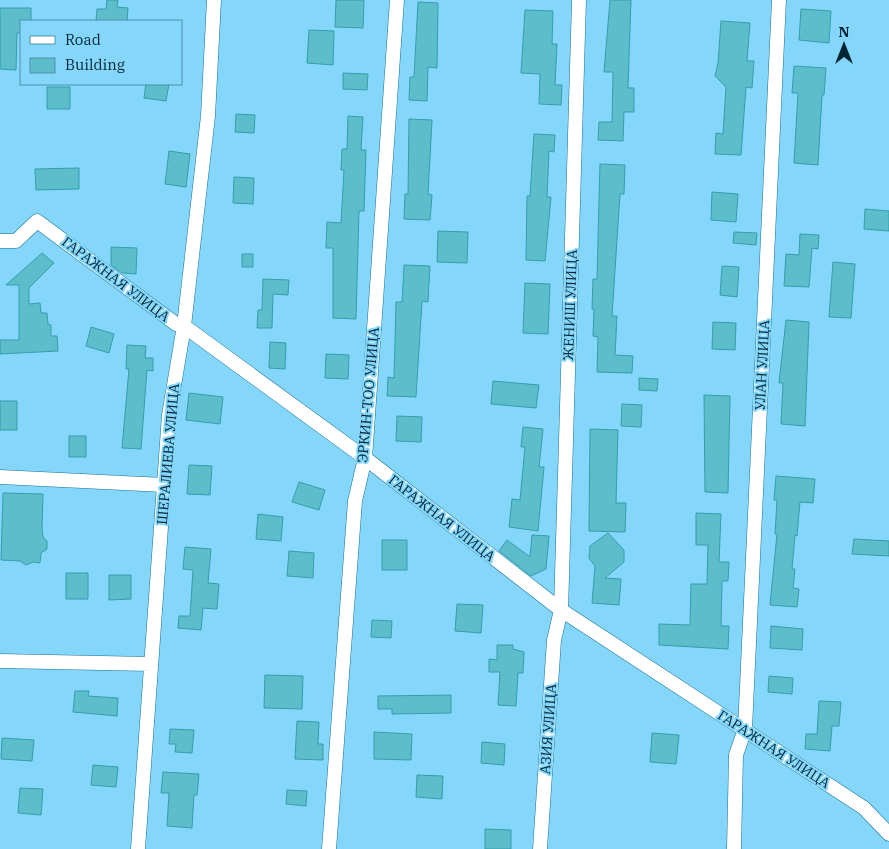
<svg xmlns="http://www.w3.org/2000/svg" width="889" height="849" viewBox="0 0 889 849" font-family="'IBM Plex Serif',serif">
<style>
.building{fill:#5dbdcb;stroke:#359dac}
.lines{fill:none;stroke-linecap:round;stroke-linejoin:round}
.minor-casing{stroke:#167294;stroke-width:15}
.minor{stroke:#fff;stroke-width:14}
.labels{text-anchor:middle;stroke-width:4;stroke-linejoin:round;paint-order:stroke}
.street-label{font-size:14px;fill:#012533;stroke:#84d6fb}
</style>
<rect width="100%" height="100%" fill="#84d6fb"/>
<!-- building -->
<path class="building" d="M107 0H118L117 7 128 8 127 21H96L97 9H106Z
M336 0H364L363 28 335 27Z
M610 0H631L628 88H634V112H624L623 141 598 140 599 122H612L613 72H604Z
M418 2 438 3 437 68 428 67 427 101 409 100 410 77H414Z
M0 8H31V21H21V33H17L16 70 0 69Z
M801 9 831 11 829 43 799 40Z
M525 10 553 11 552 44H557L555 85H562L561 105 539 104 540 74 521 73Z
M721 21 750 23 747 61H754L752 88 746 87 741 155 715 154 716 133 723 134 726 87 715 76 718 63Z
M309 30 334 31 333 65 307 63Z
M794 66 826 68 824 95H822L818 165 794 163 798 93H792Z
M343 73 368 74 367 90 343 89Z
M146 84H169L166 101 144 98Z
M47 87H70V109H47Z
M236 114 255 115 254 133 235 132Z
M348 116 363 117 361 150H366L364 211H359L356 319 333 318V248H326L327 222 341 223 344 170H341L342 149H347Z
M409 119 432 120 428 194 432 195 430 220 404 219 405 194H408Z
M534 134 555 135 554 152 549 151 547 197H551L545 261 526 260 527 196H530Z
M169 151 190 154 186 187 165 184Z
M600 164 625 165 624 194H620L612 316H617L615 355 633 356 632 373 597 372 598 337 593 336 594 309H592L593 279H597Z
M79 168V189L36 190 35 169Z
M234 177 254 178 253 204 233 203Z
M712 192 738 194 736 222 711 220Z
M865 209 889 211V231L864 229Z
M438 231 468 232 467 263 437 262Z
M734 232 757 233 756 245 733 243Z
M800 234 819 235 818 249 812 248 809 287 784 286 786 254 799 255Z
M111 247 137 248 136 274 122 273 111 265Z
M42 253 54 263 29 288V304L40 303 41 313H47L48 324 51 325V336H57L58 351 0 354V340H19V285H6Z
M242 254H253V267H242Z
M833 262 855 264 851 318 829 317Z
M404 265 430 266 428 302 422 301 416 397 387 396 388 377 394 378 396 302H402Z
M722 266 739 267 737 297 720 295Z
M263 279 289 280 288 295 273 294 272 328H257L258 310H262Z
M525 283 550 284 548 334 523 333Z
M786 320 809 322 805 426 781 424 783 383H779Z
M713 322 736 323 735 350 712 349Z
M91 327 114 334 109 353 86 346Z
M270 342 286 343 285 369 269 368Z
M127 345 146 346 145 358H153V371L147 370 141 449 122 448 129 369H126Z
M326 354 349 355 348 379 325 378Z
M639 378 658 379 657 391 639 390Z
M493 381 539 385 536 408 491 404Z
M189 393 223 397 220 424 186 420Z
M704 395 730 396 728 493 705 492Z
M0 401H17V430H0Z
M622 404 642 405 641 427 621 426Z
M397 416 422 417 421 442 396 441Z
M523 427 543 429 539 467H544L538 531 509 527 512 499 520 500 525 447H521Z
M590 429 618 430 616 503H626L625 532 589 531Z
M69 436H86V457H69Z
M189 465 212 466 210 495 187 494Z
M776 476 815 479 813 503 800 502 797 536 795 535 792 569H795L793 588 799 589 797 607 770 605 777 534H775L777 500H774Z
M299 482 325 490 319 510 292 502Z
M3 493 43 494 42 529 43 537 47 541V549L41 553 40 563 33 562 26 565 20 561 1 560Z
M696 513 721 514 719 562H729L728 581H722L721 626H729L728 649 659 645V624L690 625 691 584H707L708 545H696Z
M258 514 283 517 281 541 256 539Z
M608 533 624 550V562L605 578 621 579 619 605 592 603 595 566 589 558 590 546Z
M532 535 549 536 546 569 531 576 499 551 507 540 530 557Z
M854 539 889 541V556L852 554Z
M382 540H407V570H382Z
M185 547 211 549 208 583 219 584 217 609 203 608 201 630 178 628 179 616H190L193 570 183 569Z
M289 551 314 553 313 578 287 576Z
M66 573H88V599H66Z
M109 575H131V599L109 600Z
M457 604 483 605 481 633 455 631Z
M372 620 392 621 391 638 371 637Z
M771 626 803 629 802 650 770 648Z
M497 645H513V649L524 652 523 673H518L516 706 498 705 500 672H489V659L497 660Z
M265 675 303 676 302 709 264 708Z
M769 676 793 678 792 694 768 692Z
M75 691H89L88 696 118 698 117 716 73 712Z
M451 695V713L392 714V709H378V696Z
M819 701 841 702 839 726H832L830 751 805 749 806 734H817Z
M297 721 319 722 318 744H323V760L295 759Z
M170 729 194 730 192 753 175 752 176 744H169Z
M374 732 412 734 411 760 374 759Z
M652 733 679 735 676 764 650 762Z
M2 738 34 740 32 761 1 759Z
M482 742 505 744 504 765 481 763Z
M93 765 118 767 116 787 91 785Z
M163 772 199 774 197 795H194L192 828 167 826 169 793H161Z
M417 775 443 776 442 799 416 797Z
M20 788 43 789 41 815 18 813Z
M287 790 307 791 306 806 286 804Z
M485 829 511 830V849H485Z"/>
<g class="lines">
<defs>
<path id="minor" d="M0 241H16L37 221 176 324 184 326 365 458 561 610 864 808 889 834
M0 477 164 485
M0 661 151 664
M138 849 169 415 184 326 208 116 214 0
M329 849 355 501 365 458 397 0
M540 849 554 640 561 610 579 0
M734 849 736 755 745 729 779 0"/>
</defs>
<!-- minor casing -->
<use href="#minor" class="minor-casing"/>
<!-- minor -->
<use href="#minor" class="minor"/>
</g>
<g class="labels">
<!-- street labels -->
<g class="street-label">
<text transform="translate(116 279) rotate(37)" y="5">ГАРАЖНАЯ УЛИЦА</text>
<text transform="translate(570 305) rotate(-88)" y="5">ЖЕНИШ УЛИЦА</text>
<text transform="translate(762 365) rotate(-87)" y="5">УЛАН УЛИЦА</text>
<text transform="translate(368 395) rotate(-85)" y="5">ЭРКИН-ТОО УЛИЦА</text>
<text transform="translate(168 454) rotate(-85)" y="5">ШЕРАЛИЕВА УЛИЦА</text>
<text transform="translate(442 518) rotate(38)" y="5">ГАРАЖНАЯ УЛИЦА</text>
<text transform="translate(548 729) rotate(-86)" y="5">АЗИЯ УЛИЦА</text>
<text transform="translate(774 749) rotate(33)" y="5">ГАРАЖНАЯ УЛИЦА</text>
</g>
</g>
<!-- legend -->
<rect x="20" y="20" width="162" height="65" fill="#84d6fb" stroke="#508fab"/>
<rect x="30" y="36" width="25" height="8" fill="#ffffff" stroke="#508fab"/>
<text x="65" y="45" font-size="15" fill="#012533">Road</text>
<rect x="30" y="58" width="25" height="15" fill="#5dbdcb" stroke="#508fab"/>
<text x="65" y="70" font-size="15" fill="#012533">Building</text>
<!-- north arrow -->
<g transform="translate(844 45)" stroke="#84d6fb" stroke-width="4" paint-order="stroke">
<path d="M0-4L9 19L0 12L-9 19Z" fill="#012533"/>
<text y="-8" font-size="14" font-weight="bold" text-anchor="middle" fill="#012533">N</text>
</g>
</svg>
